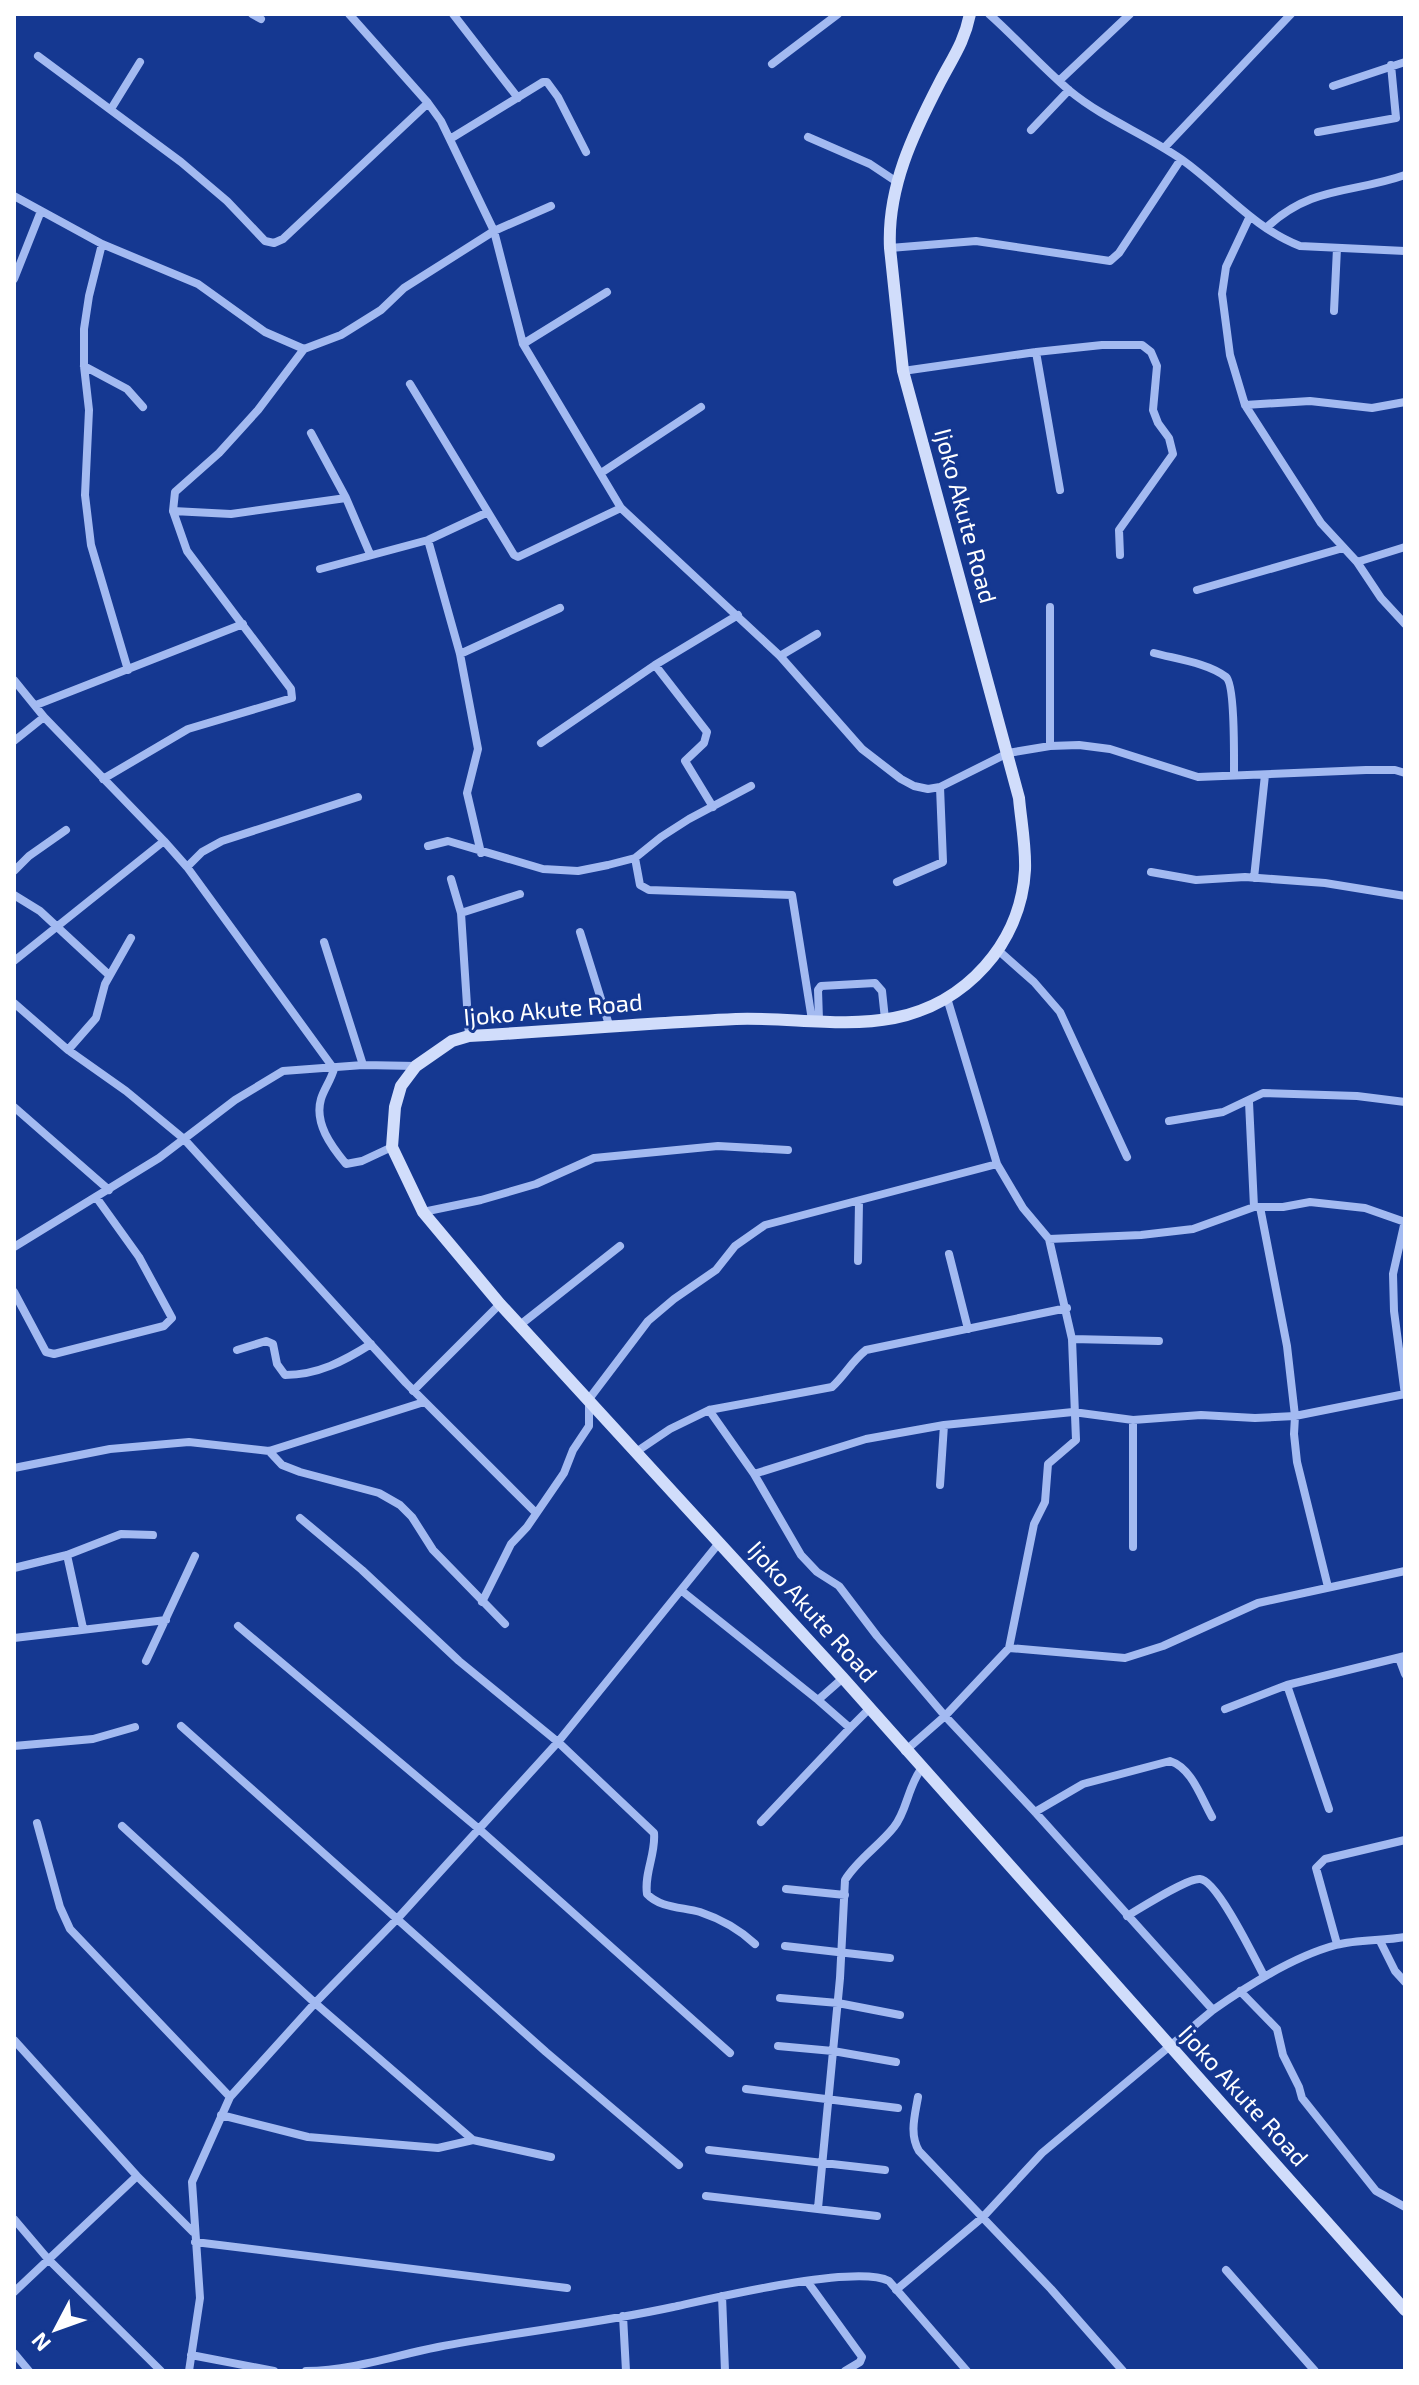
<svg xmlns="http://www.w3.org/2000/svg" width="1419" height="2385" viewBox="0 0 1419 2385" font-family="'Exo 2',sans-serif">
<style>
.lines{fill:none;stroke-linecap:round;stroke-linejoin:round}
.minor{stroke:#a3baf1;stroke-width:8}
.secondary{stroke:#d1ddfb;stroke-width:12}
.labels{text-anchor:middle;stroke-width:6;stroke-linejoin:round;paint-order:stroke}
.street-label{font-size:24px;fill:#fff;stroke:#153891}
</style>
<rect width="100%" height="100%" fill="#153891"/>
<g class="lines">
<!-- minor -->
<path class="minor" d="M252 14 261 19
M349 14 428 103 441 121 494 231 523 344 621 508 780 656 862 749 901 779 914 786 928 789 940 787 1008 753 1050 746 1079 745 1110 749 1198 777 1366 770H1395L1405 773
M453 14 518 98
M989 14C1017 39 1042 67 1070 91 1104 119 1145 134 1181 159 1221 187 1253 228 1300 246L1405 251
M38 56 181 162 227 201 265 241 274 243 283 239 428 103
M772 64 838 14
M1060 80 1130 14
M1333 86 1405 62
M111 109 140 62
M1031 130 1069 90
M1318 132 1396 118 1391 65
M808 137 870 164 897 182
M450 139 543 82H547L558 97 586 152
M1164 148 1291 14
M14 196 102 244 198 284 265 332 304 349
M1250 216 1226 267 1222 294 1230 355 1245 405 1321 523 1357 562 1381 598 1405 624
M1267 227C1313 185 1351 194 1405 175
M102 244 89 296 84 329V366L89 410 85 495 91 545 128 670
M890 248 976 241 1110 261 1119 253 1181 159
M14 279 41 211
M1334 311 1337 248
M523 344 607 292
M1036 352 1060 490
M84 366 127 389 143 407
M903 371 1036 352 1102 345H1142L1151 352 1157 366 1153 410 1158 423 1169 438 1173 454 1119 530 1120 555
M410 384 514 555 518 557 621 508
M1245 405 1310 401 1372 408 1405 402
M311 433 346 498 370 554
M601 473 701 407
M173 511 231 514 346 498
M428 540 460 654 478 749 467 793 481 853
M1357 562 1405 547
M320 569 428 540 486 513
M1197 590 1343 548
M1050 607V746
M1154 653C1176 659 1208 663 1226 677 1235 684 1234 759 1234 775
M460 654 560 608
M780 656 817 634
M655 665 707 732 704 743 685 761 713 807
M14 680 44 717 164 841 187 867 334 1069
M36 705 243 624
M14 741 44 717
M541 743 655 665 738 615
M103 779 188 729 292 698 291 689 187 551 173 511 175 492 219 453 258 410 304 349 341 335 381 310 404 288 494 231 551 206
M428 846 448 841 543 869 578 871 608 865 635 858 661 837 689 819 751 786
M635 858 640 885 649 890 792 895 812 1020
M187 867 202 852 222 841 358 797
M14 871 29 856 66 830
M1151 872 1196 880 1245 877 1325 883 1405 896
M1254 878 1265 775
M451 879 461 913 469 1036
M897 882 943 862 940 787
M14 895 40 911 109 975
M461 913 520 894
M580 932 610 1028
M324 942 363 1065
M999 951 1034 982 1060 1012 1127 1157
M14 961 164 841
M14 1003 68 1050 126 1091 184 1139 406 1383 536 1513
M819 1020 818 990 821 986 875 983 882 991 885 1019
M68 1050 96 1018 105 984 131 938
M334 1069C331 1080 324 1089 321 1099 314 1123 331 1146 346 1164L362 1161 392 1147
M1249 1102 1254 1207
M14 1107 109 1190
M1169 1121 1223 1112 1263 1093 1357 1096 1405 1102
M1260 1207 1287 1346 1295 1416 1294 1434 1297 1462 1328 1587
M423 1212 481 1200 536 1184 594 1158 718 1146 788 1150
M1405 1221 1393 1274 1394 1311 1405 1395
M1049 1239 1141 1235 1193 1229 1254 1207H1283L1310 1202 1365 1208 1405 1222
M14 1247 159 1158 235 1100 283 1071 363 1065 416 1066
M949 1254 968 1329
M858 1261 859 1202
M14 1292 46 1352 54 1354 164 1326 172 1318 139 1257 96 1197
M520 1325 620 1246
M1072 1339 1159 1341
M237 1350 266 1341 273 1344 277 1364 285 1375C318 1375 344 1361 371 1344
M413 1391 500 1304
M709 1410 754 1474 801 1555 817 1572 839 1586 877 1636 945 1716 1035 1812 1213 2010
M1133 1420V1547
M269 1451 282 1465 300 1472 379 1493 400 1505 412 1517 433 1550 505 1624
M636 1452 670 1429 709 1410 832 1387C845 1375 852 1361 866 1350L1067 1308
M14 1468 110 1449 189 1442 269 1451 424 1402
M754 1474 866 1439 944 1425 1073 1412 1133 1420 1201 1415 1255 1418 1295 1416 1405 1394
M940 1485 944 1425
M300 1518 362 1570 459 1661 558 1742 654 1833C656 1854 644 1873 647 1894 660 1908 682 1907 700 1912 721 1919 739 1929 755 1944
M67 1555 83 1628
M14 1568 67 1555 121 1534 153 1535
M682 1591 818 1700 843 1678
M482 1602 511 1544 527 1527 564 1473 573 1450 589 1426V1399L648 1321 674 1299 716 1270 735 1246 765 1225 997 1164
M238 1626 479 1829 730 2053
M14 1638 166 1620
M1009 1648 1125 1658 1163 1646 1258 1603 1405 1571
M1399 1658 1405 1674
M146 1661 195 1556
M1287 1685 1329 1809
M818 1700 850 1728 869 1709
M1225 1709 1287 1685 1405 1656
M181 1726 546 2052 679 2165
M14 1746 93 1739 135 1727
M905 1751 945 1716 1009 1648 1034 1524 1045 1502 1048 1464 1076 1440 1072 1339 1049 1239 1023 1208 997 1164 947 998
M1035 1812 1083 1784 1170 1761C1192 1768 1201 1798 1212 1817
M761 1822 850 1728
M37 1823 60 1907 70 1929 230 2097
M122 1826 315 2003 473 2140
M786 1889 845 1895
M1127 1916C1141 1908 1187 1878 1200 1879 1217 1880 1255 1959 1264 1976
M1380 1941 1395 1971 1405 1982
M1337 1944 1316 1868 1325 1859 1405 1840
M785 1946 890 1958
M1240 1991 1277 2029 1283 2055 1299 2087 1302 2098 1376 2191 1405 2207
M780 1998 838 2003 900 2015
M14 2040 137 2176 193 2232
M778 2046 833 2051 896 2062
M746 2089 898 2108
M918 2097C915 2115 909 2134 919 2151L1051 2289 1123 2371
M221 2115 308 2137 438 2148 473 2140 551 2157
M709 2150 885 2170
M706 2196 877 2216
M818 2208 840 1978 845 1880C858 1859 879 1846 894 1827 907 1811 907 1789 921 1769
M14 2219 48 2259 161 2371
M195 2242 567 2288
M1226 2270 1315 2371
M807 2281 862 2357 860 2362 845 2371
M896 2290 983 2217 1042 2153 1213 2010C1247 1986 1295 1956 1336 1945 1357 1939 1383 1941 1405 1937
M14 2292 137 2176
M722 2296 725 2371
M623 2316 626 2371
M14 2353 29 2371
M191 2355 274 2371
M189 2371 200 2298 192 2182 230 2097 315 2003 398 1918 558 1742 719 1543
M306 2371C354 2370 392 2356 438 2347 516 2332 595 2324 673 2307 714 2298 856 2264 889 2281L967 2371"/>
<!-- secondary -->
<path class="secondary" d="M970 14C964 43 953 57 940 82 913 134 887 188 890 248L903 371 1019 798C1021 821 1026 846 1025 870 1021 943 966 1004 894 1018 843 1028 788 1017 736 1019 647 1023 558 1031 469 1036L452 1041 416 1066 401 1086 395 1107 392 1147 423 1212 500 1304 843 1678 1405 2310"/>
</g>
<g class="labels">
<!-- street labels -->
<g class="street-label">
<text transform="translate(965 516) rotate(75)" y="8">Ijoko Akute Road</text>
<text transform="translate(553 1010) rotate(-5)" y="8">Ijoko Akute Road</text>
<text transform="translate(812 1612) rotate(48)" y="8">Ijoko Akute Road</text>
<text transform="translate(1243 2096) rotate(48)" y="8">Ijoko Akute Road</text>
</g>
</g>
<!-- border -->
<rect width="1419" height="2385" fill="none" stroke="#ffffff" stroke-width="32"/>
<!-- north arrow -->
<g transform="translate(56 2329) rotate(229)" stroke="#153891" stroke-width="6" paint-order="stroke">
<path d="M0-6L14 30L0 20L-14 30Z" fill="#ffffff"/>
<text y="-12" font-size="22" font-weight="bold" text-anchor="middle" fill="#ffffff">N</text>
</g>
</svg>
